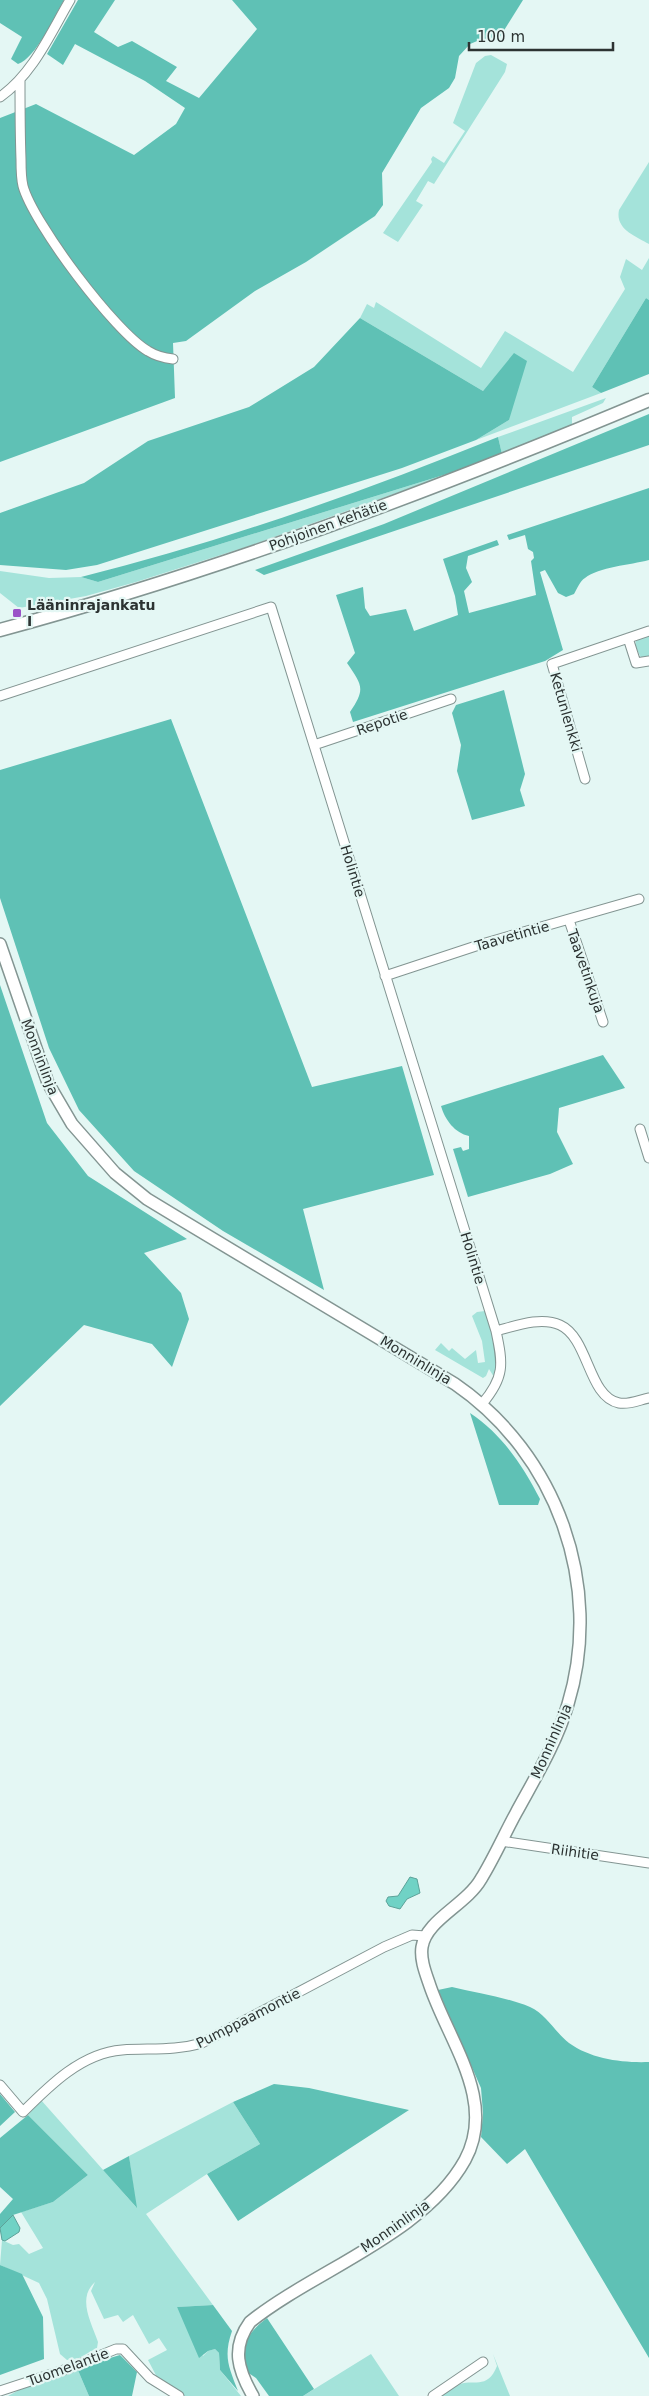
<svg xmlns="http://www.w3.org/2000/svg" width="649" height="2396" viewBox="0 0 649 2396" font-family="'DejaVu Sans',sans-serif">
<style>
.green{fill:#a4e3da}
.forest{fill:#5fc1b5}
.water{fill:#70d2c5;stroke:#5ca299}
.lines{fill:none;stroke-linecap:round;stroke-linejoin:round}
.minor-casing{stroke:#839592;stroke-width:11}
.tertiary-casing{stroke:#839592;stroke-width:14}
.secondary-casing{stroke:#839592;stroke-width:15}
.minor{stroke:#fff;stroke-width:9}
.tertiary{stroke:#fff;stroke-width:11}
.secondary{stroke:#fff;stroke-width:12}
.poi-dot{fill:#9a53c7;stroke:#e4f7f4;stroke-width:2}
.labels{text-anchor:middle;stroke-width:4.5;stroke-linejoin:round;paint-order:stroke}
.street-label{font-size:14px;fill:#2c3332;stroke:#e4f7f4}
.poi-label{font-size:14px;font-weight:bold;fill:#2c3332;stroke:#e4f7f4;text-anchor:start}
</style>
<rect width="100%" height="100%" fill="#e4f7f4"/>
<!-- green -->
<path class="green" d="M491 55 507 64 505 72 434 184 428 181 416 201 423 205 398 242 383 233 432 162 431 159 433 156 444 163 465 131 453 123 476 63 485 56Z
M649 162V244C635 236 615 229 619 210Z
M649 258V300L646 298 592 387 601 393 476 440 509 420 514 354 483 391 360 318 367 304 374 308 376 302 481 368 505 331 573 372 625 289 620 277 626 259 642 270Z
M606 398 603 403 572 417V426L502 454 498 437Z
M463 469 252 545 136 582 86 596 19 608 0 593V571L49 578 81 577 98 582Z
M649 635V657L641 658 635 645 636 641Z
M485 1311C494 1331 500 1356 494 1377L489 1369 486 1376 483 1378 435 1350 441 1343 449 1351 452 1348 465 1359 476 1350 478 1363 485 1362 482 1341 472 1316 477 1312Z
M41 2100 136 2207 129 2156 233 2102 260 2144 207 2174 146 2214 213 2305 177 2307 203 2356 208 2351 215 2349 219 2353 220 2370 241 2396H182L160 2383 148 2360 167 2350 159 2338 149 2344 133 2315 123 2322 118 2315 104 2319 91 2291 95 2282C77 2298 91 2322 98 2342L97 2348 79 2358 67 2360 60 2354 47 2299 39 2283 0 2265 2 2240 13 2245 19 2244 29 2254 43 2248 21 2212 53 2202 88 2175 28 2115Z
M371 2354 399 2396H303Z
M493 2354 510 2396H440C445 2392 451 2387 457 2385 473 2378 487 2391 497 2366Z
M77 2368 89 2396H8L19 2390Z"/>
<!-- forest -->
<path class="forest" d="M0 0H64C54 17 36 58 18 64L11 59 22 37 0 23Z
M78 0H115L94 32 118 47 132 41 177 67 166 81 199 98 257 29 232 0H523L498 40 482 39 470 44 459 56 455 78 449 88 421 108 382 173 383 205 375 216 306 262 255 291 186 341 173 343 175 398 0 462V118L36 104 134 155 176 124 185 108 145 81 75 44 63 65 47 54Z
M646 298 649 300V374L601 393 592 387Z
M360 318 483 391 514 353 527 361 509 420 476 440 402 468 97 565 66 570 0 565V513L84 483 148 441 249 407 314 367Z
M649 414V445L264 575 255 570 384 524Z
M498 437 502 454 463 469 98 582 81 577C222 542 362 492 498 437Z
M649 488V560C630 565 599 567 585 578 580 581 577 589 574 594L566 597 558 593 545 570 540 572 563 650 545 661 353 722 350 712C366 689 362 685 347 663L355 653 336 595 363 587 365 608 370 616 406 609 414 631 458 615 455 596 443 559 497 540 499 545 468 556 466 568 472 582 464 591 469 613 536 595 531 561 534 558 533 552 528 549 525 535 509 540 507 535Z
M504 690 525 774 520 790 525 806 472 820 457 771 461 745 452 713 456 705Z
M171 719 312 1087 402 1066 434 1175 303 1209 324 1290 223 1231 134 1171 79 1110 49 1048 0 898V770Z
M0 985 47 1123 88 1176 187 1239 144 1253 181 1293 189 1319 172 1367 152 1344 84 1325 0 1406Z
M603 1055 625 1088 559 1108 557 1132 573 1164 550 1174 468 1197 453 1149 461 1147 463 1151 469 1149V1136C455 1133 445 1120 441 1106Z
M470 1413C502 1434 523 1466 540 1499L538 1505H499Z
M452 1987C477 1993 506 1997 530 2007 546 2014 555 2032 569 2043 591 2059 622 2063 649 2062V2358L525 2149 507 2164 481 2137 483 2113 481 2088 438 1990Z
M274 2084 309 2088 409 2110 238 2221 207 2174 260 2144 233 2102Z
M0 2094 15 2112 0 2126Z
M28 2115 88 2175 53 2202 13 2215 0 2228V2214L13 2199 0 2187V2138Z
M129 2156 137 2208 103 2170Z
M0 2265 22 2274 43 2317 44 2359 0 2375Z
M213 2305 232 2331C223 2357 229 2367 238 2391L220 2370 219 2353 215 2349 208 2351 199 2358 177 2307Z
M267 2318 314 2389 303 2396H269L256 2378 247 2372C240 2346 246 2334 267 2318Z
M120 2355 137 2372 132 2396H89L77 2368Z"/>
<!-- water -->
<path class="water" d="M410 1877 417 1879 420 1893 407 1899 400 1909 389 1906 386 1901 388 1897 398 1896Z
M13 2215 20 2228 19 2232 5 2241 2 2240 0 2228Z"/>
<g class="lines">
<defs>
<path id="minor" d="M20 80C20 106 20 133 21 159 21 168 21 178 23 186 33 223 115 332 148 351 156 356 164 358 173 359
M0 97C33 74 50 34 70 0
M628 638 636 663 649 661
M0 696 271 607 496 1331C503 1364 505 1377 482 1404
M314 745 451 699
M585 779 552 664 649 631
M569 920 603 1022
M385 976 482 944 639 899
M640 1129 649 1158
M496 1331C515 1326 541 1316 560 1325 589 1338 588 1397 619 1403 629 1405 639 1400 649 1398
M501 1841 649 1863
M0 2085 23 2112C50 2085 82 2053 122 2050 150 2048 175 2051 202 2043L384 1947 412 1935 425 1936
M0 2391 67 2369 116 2349H123L150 2378 179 2396
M433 2396 483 2362"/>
<path id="tertiary" d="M0 944 48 1083 72 1124 115 1173 147 1199 180 1219 455 1384C557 1454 604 1585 568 1704 557 1742 535 1778 516 1813 504 1835 494 1858 481 1879 466 1905 426 1920 422 1947 420 1960 426 1974 430 1986 449 2042 497 2101 465 2160 424 2234 315 2270 250 2322 231 2348 238 2370 253 2396"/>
<path id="secondary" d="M0 630C222 570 437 489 649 400"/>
</defs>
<!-- minor casing -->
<use href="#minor" class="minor-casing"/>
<!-- tertiary casing -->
<use href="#tertiary" class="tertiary-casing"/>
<!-- secondary casing -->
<use href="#secondary" class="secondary-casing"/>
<!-- minor -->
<use href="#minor" class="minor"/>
<!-- tertiary -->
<use href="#tertiary" class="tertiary"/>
<!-- secondary -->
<use href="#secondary" class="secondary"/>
</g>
<!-- markers -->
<rect class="poi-dot" x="12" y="608" width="10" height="10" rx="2.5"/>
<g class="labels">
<!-- street labels -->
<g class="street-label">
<text transform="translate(328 525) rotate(-20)" y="5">Pohjoinen kehätie</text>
<text transform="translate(566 712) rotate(74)" y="5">Ketunlenkki</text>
<text transform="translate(382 722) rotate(-19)" y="5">Repotie</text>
<text transform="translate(353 871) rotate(73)" y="5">Holintie</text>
<text transform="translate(512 936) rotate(-16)" y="5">Taavetintie</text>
<text transform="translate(586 971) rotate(71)" y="5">Taavetinkuja</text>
<text transform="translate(40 1057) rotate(69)" y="5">Monninlinja</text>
<text transform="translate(473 1258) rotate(73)" y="5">Holintie</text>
<text transform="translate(416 1360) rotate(31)" y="5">Monninlinja</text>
<text transform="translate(551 1741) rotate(-66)" y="5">Monninlinja</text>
<text transform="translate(575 1852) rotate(8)" y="5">Riihitie</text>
<text transform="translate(248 2018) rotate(-27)" y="5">Pumppaamontie</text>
<text transform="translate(395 2226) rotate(-35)" y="5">Monninlinja</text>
<text transform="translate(68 2367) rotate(-20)" y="5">Tuomelantie</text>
</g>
<!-- poi labels -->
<g class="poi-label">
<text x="27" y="610">Lääninrajankatu<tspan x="27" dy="16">I</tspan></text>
</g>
</g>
<!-- scale -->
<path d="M469 42v8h144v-8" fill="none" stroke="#2c3332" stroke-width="2.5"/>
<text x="477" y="42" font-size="15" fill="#2c3332" stroke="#e4f7f4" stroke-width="4" paint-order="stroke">100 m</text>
</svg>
